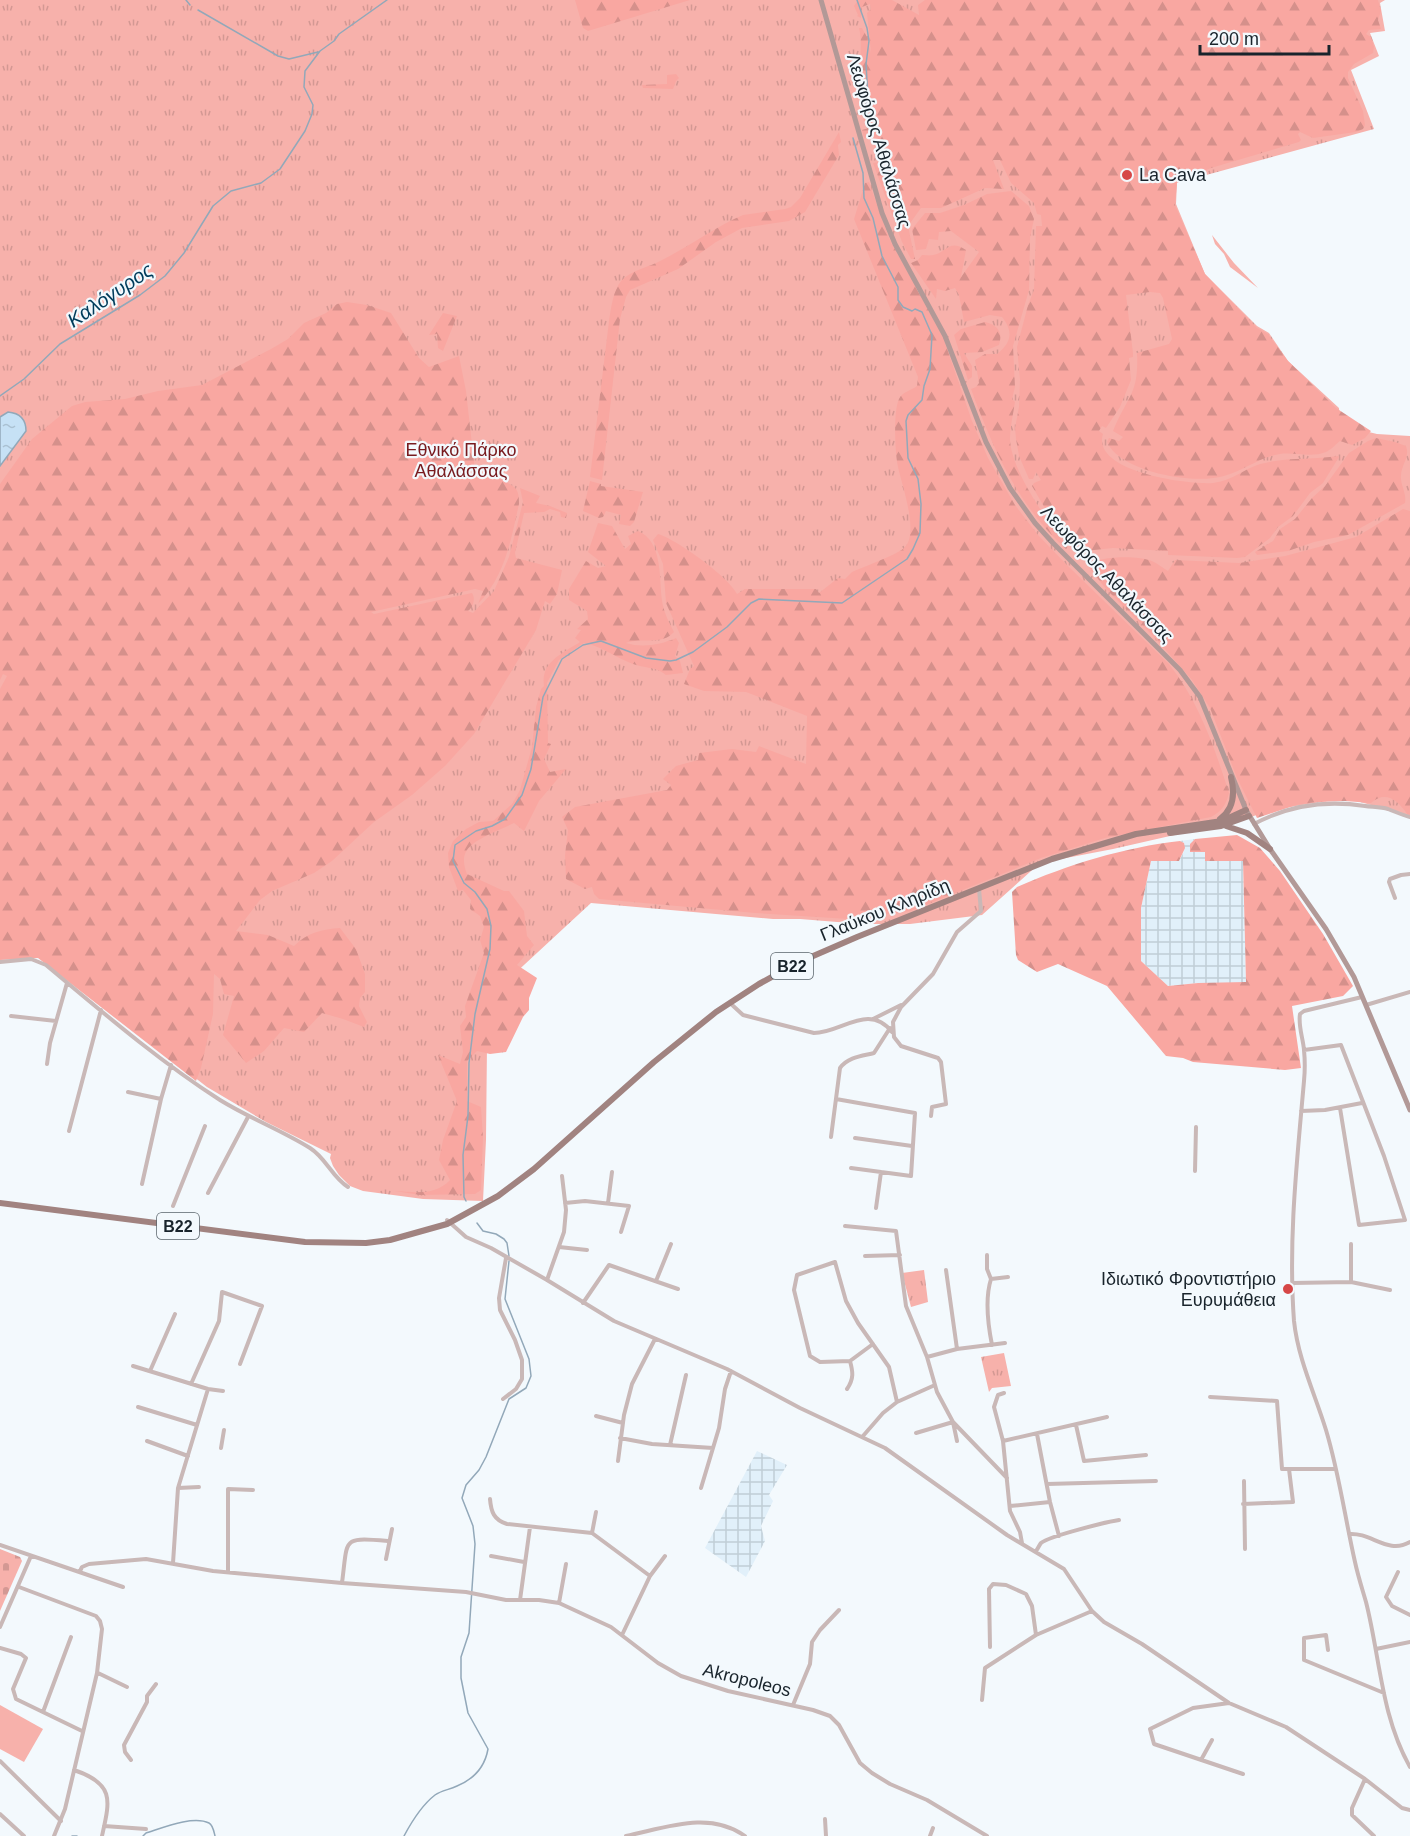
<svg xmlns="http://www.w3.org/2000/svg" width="1410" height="1836" viewBox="0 0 1410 1836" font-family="Arial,sans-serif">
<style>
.industrial{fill:url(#industrial-grid)}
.grass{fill:url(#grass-tufts)}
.forest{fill:url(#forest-firs)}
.cemetery{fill:url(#cemetery-stones)}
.pitch{fill:#f7b1ab}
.water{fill:url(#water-ripples);stroke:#92a8b9;stroke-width:1.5}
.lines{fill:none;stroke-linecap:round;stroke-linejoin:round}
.stream{stroke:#92a8b9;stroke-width:1.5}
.minor{stroke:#c9b8b7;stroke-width:4}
.secondary{stroke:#b29997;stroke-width:5}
.primary{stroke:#a18380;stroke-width:6}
.poi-dot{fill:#d64747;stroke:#f3f9fd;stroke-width:2}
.labels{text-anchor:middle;stroke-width:4.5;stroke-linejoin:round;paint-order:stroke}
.shield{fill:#f3f9fd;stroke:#5a646b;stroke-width:1.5}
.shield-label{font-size:16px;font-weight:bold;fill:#19242c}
.street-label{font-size:18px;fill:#19242c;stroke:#f3f9fd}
.poi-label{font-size:18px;fill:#19242c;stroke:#f3f9fd;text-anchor:start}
.park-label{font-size:18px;fill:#781a1e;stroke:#f3f9fd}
.water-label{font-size:20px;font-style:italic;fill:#013c5b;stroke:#f3f9fd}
</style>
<defs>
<pattern id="industrial-grid" width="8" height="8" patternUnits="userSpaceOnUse" patternTransform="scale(1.5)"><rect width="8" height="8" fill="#e1f0fa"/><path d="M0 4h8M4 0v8" fill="none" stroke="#c0ced6"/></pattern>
<pattern id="grass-tufts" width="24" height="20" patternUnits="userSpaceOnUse" patternTransform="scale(1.5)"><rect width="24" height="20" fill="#f7b1ab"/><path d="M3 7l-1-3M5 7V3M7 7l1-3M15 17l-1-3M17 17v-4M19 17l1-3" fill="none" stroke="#d39893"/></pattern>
<pattern id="forest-firs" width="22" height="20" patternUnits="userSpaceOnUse" patternTransform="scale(1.5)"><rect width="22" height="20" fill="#f9a7a1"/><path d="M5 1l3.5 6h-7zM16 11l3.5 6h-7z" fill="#d5908b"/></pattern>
<pattern id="cemetery-stones" width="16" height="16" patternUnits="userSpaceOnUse" patternTransform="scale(1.5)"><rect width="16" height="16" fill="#f7b1ab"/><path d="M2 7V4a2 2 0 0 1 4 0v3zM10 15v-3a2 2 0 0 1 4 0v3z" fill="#d39893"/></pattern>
<pattern id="water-ripples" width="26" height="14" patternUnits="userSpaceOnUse" patternTransform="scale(1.5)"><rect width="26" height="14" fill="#c6e1f5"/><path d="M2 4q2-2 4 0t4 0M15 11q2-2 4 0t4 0" fill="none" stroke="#aac1d2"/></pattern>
</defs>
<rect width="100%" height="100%" fill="#f3f9fd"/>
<!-- industrial -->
<path class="industrial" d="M1195 839 1193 841 1205 852 1206 861H1243L1246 983H1198L1168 986 1141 961V908L1151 861H1179L1184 851V843L1180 841Z
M757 1451 787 1465 769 1495 773 1501 761 1526 765 1541 746 1577 705 1548Z"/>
<!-- grass -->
<path class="grass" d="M0 0H1385L1380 3 1385 31 1370 33 1379 56 1351 70 1374 129 1177 183 1176 204 1205 274 1257 326 1269 333 1288 361 1339 408 1340 425 1377 434 1410 436V816L1346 798 1266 811 1249 818 1113 849 1040 863 982 915 910 924H862L800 919H773L591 903 511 977 487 1045 486 1140 483 1201 423 1199 363 1191 350 1186 339 1175 333 1166 330 1158 331 1154 266 1122 207 1087 38 956 0 957Z
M1212 235 1234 263 1258 288 1230 267 1224 254 1215 244Z
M924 1270 928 1302 911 1307 902 1273Z
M1004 1353 1011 1386 992 1388 989 1392 981 1357Z"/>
<!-- forest -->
<path class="forest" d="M575 0H690L588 31 583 28Z
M858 0H892L919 15 918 5 925 0H1378L1381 11 1378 20 1381 29 1369 30 1366 34 1371 37 1374 47 1373 53 1354 64 1348 72V78L1363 111 1365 125 1363 129 1356 132 1313 138 1300 132 1298 134 1301 140 1299 142 1211 168 1177 182 1175 205 1205 274 1257 328 1268 334 1288 361 1336 408 1371 431 1365 438 1352 445 1340 441C1336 444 1331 450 1326 452 1312 458 1294 452 1280 454 1260 457 1243 471 1224 476 1194 485 1120 472 1107 442L1109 438 1119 441 1123 437 1113 431C1127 396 1139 395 1137 353L1169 344 1172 339 1163 298 1160 293 1150 292 1126 295 1133 353V357L1129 358 1131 380 1120 407 1106 428 1102 426 1099 431 1103 434C1091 472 1189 485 1213 483 1231 481 1244 469 1260 464 1286 457 1312 460 1338 456L1339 457 1323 483 1310 493 1293 516 1278 527 1270 538 1245 557 1237 558 1168 555V551L1113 548 1085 551 1072 547 1057 529 1032 486 1034 483 1041 480 1036 472 1033 479H1029L1019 456 1016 439 1015 428 1019 407 1020 380 1017 347 1028 305 1034 290 1036 226H1042L1041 215 1037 214 1034 203 1011 183 1000 160H993L1004 189 985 188 941 208H921L908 226 915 259H911L902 242 873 163 886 161 888 152 886 146 876 152 874 145 878 141 870 137 864 138 862 130 869 128V123L863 120 870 93H867L865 98 862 97 864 93C856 71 864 50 859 28H862L867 37 871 53 867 13 871 9 870 4 862 7 861 18 857 16 858 15 854 6Z
M676 74 679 78 676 81 673 89 643 88 642 85 667 84V75Z
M839 132 841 142 838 145 839 155 805 212 789 221 742 228 716 242 678 269 630 290 626 297 620 319 602 480 590 477 609 321C611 308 613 291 621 281 631 270 650 267 662 260 690 246 715 227 743 215L785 209 791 207 800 198Z
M869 182 889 238 943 337 972 421 988 458 1015 505 1038 535 1068 566 1169 664C1199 702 1214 746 1229 793 1226 805 1222 811 1211 817L1105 838 1041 858 911 911 869 917 848 919 755 913 599 899 594 894 592 887 585 889 566 879 565 855 568 830 562 817 575 807 667 790 671 785 663 779 676 766 698 760 699 753 732 749 756 752 759 746 806 764 807 716 746 692 704 691 684 684 690 669 694 666 666 603 663 564 653 540 658 534C676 539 729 577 737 594L745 589H816L819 593 838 578 845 579 852 572C863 567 899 554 905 547 919 532 902 486 898 467 895 454 893 411 899 399 902 392 912 390 917 386L918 377 854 219 865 183Z
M1011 191 1029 206 1034 219 1030 238 1029 290 1013 346 1015 387 1012 399 1015 402C1013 415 1010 428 1010 440 1012 472 1048 523 1068 547L1066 549C1018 506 993 449 971 389L976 387 979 383 975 360 985 354H997C1011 343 1014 332 1002 317L990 315 964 322 959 295 955 288 945 291 937 289 936 299 911 263 918 260 922 255C925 255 929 256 933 255 946 253 949 238 966 250L961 277 979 252 951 231 939 232 938 240 929 239 926 249 916 250 912 229 925 213H940L964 205 987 194Z
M347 302 367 305 391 313 419 358 429 367 459 356 466 391 475 471C485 472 510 482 516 489 519 494 519 498 519 504 511 540 505 576 478 604L483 591 475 589 371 612 374 614 472 593C476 599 473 607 468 611L473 613 494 591 509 557 523 502 520 488 540 496 536 503 550 506 567 513 566 518 561 517 560 512 550 509 544 512 524 513 515 553 516 558 562 570 557 594 550 604 545 601 536 630 474 734 445 766 412 795 374 822 332 861 314 873 272 891 260 900 236 931 268 935 294 946C307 933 322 929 340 928L356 949 365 974V992L360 998 359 1006 367 1022 364 1027 343 1019 322 1013 304 1032 284 1028 264 1051 246 1063 223 1035 234 996 224 994 220 979 214 974 213 1014 201 1068 196 1081 38 958 0 960V689L7 676 3 674 0 680V484L32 439 72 406 85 402 125 399 158 391 202 385 271 349 288 339 304 323 326 313 337 304Z
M443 313 457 316 443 351 438 348 437 334 429 335Z
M985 322C998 325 1003 332 999 345L982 352 964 353 972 366V377L968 380 954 335 961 329Z
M1376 438 1395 442 1406 446C1410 457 1402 464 1401 475 1400 485 1407 493 1405 503L1348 535 1314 542 1288 551 1257 555 1255 552 1273 541 1280 529 1295 519 1312 498 1325 486 1349 453 1368 441Z
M590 481 601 484V486L643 492 634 522 630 526 619 524 621 515 606 511 603 517 599 518 583 511Z
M1403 509 1410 511V815L1407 814C1398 800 1385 790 1371 803L1345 801 1316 802 1296 805 1257 818 1237 778 1210 708 1192 680 1155 638 1106 589 1087 565C1098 556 1138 555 1152 561 1157 563 1163 568 1168 571L1175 560 1239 563 1285 556 1356 537Z
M598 523 612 526 625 549 631 544 628 536 638 531C663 541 659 578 662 600 663 611 669 622 674 632 662 646 640 637 626 643 642 648 660 645 676 638L679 643 675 656 680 661 683 673 666 675C658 669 655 669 645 667 624 664 603 646 584 643L559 660 547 683 548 743 551 744 544 759 550 772 566 769 539 801 524 831 514 823C502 829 474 839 467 850 462 857 464 866 467 874L504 891H509L524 911 527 936 534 945 517 965 537 978 529 998V1010L523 1017 506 1052 490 1054 477 1051 467 1061V1101L481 1107 483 1137 481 1190 475 1194 420 1195 395 1191C415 1192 435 1196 450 1180L439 1160 443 1140 457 1101 438 1055 460 1064 463 1052 460 1026 466 1017 465 1006 484 953 480 940 484 927 480 916 470 909 471 900 463 890 458 891 449 867 448 853 453 841 466 829 479 822 493 821 512 804 520 790 532 747 536 707 541 689 544 686C540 662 563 653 580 642L575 638 581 630 577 629 588 619 587 611 569 600V589L586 561 598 568 606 566 588 552Z
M1237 835 1260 848 1280 871 1323 934 1353 986 1343 996 1292 1006 1301 1068 1285 1070 1193 1062 1183 1058 1166 1056 1107 986 1058 964 1037 972 1018 960 1016 955 1012 892 1017 887C1067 865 1125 847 1180 841L1184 843 1185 848 1179 861H1151L1141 908V961L1168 986 1198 983 1246 982 1243 861H1205V852H1190V844L1195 839Z"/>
<!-- cemetery -->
<path class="cemetery" d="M0 1549 20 1557 22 1561 0 1611Z"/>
<!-- pitch -->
<path class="pitch" d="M0 1705 43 1729 24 1762 0 1749Z"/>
<!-- water -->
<path class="water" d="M8 412C19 413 26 419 26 431L0 466V417Z"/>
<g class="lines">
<!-- stream -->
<path class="stream" d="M186 0 190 5
M857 0 867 28 869 41 866 64 868 98 864 109
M198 10 278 56 289 59 318 52
M0 396 24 379 60 344 140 295 165 276 184 253 213 206 231 191 261 183 280 169 305 131 312 114 313 105 304 87 305 71 320 51 334 41 339 34 387 0
M466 1201 464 1197 463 1155 468 1116 469 1063 475 1014 490 949 491 926 487 909 475 892 464 883 453 861 455 845 476 831 492 826 505 819 522 795 531 769 543 697 562 659 583 645 601 641 646 658 670 661 676 660 693 652 727 627 751 603 759 599 842 603 907 559 913 549 920 533 921 504 918 479 908 458 906 421 908 415 922 400 924 386 930 369 932 335 922 312 915 309 912 311 903 307 898 300V287L882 256 873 218 864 198 863 173 853 138
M477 1223 483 1231 496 1234 504 1239 507 1243 509 1256
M72 1836H77
M143 1836 146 1833C162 1828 193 1815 209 1823 213 1825 214 1832 215 1836
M404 1836C412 1821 422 1805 435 1795 442 1790 449 1790 457 1786 474 1779 485 1766 488 1749L468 1713 461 1678V1657L469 1633 475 1544 473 1526 462 1498 466 1485 479 1470 486 1457 509 1399 526 1388 531 1376 529 1359 505 1299 509 1261"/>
<!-- minor -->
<path class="minor" d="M1254 824C1289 805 1326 800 1365 806 1372 807 1381 807 1388 809 1396 812 1402 815 1410 817
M1395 898 1389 882 1390 879 1401 875 1410 874
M0 962 31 959 46 965C101 1011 159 1061 220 1100 249 1118 281 1130 310 1148 326 1158 332 1177 348 1187
M1362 997 1304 1011 1300 1014C1298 1026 1303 1038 1304 1050 1305 1060 1305 1071 1304 1081 1297 1161 1288 1241 1294 1321 1298 1359 1315 1394 1326 1430 1339 1473 1345 1518 1355 1562 1358 1576 1362 1588 1366 1602 1380 1657 1381 1716 1410 1767
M730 1003 743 1015 814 1033C841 1033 869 1002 892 1032
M1366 1005 1410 992
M11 1016 56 1021
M873 1019 901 1005
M1304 1050 1341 1045 1384 1156 1405 1220 1359 1225 1340 1108
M47 1064 50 1043 67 983
M128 1092 161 1099
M836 1099 915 1113 911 1176 851 1168
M1301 1111 1325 1110 1362 1103
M931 1116 932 1107 946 1104 941 1062 938 1058 901 1046 894 1037 893 1022 901 1007 933 974 957 932 981 911 979 889
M69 1131 101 1010
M831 1137 840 1068C848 1057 862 1056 874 1053L890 1028
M855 1138 912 1146
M1195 1171 1196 1127
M142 1184 161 1099 171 1065
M208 1193 248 1117
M565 1203 585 1201 629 1206 621 1232
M608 1203 612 1172
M173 1206 205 1126
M876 1208 881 1172
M447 1220 466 1237 491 1248 547 1280 614 1321 727 1369 800 1408 885 1448 1007 1535 1064 1569 1092 1611 1104 1622 1142 1644 1229 1703 1286 1727 1365 1779 1402 1808 1410 1810
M845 1226 896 1231 906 1306 927 1357 937 1392 953 1422 957 1441
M1351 1244V1282
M559 1247 587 1250
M987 1255V1269L991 1279
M865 1256 900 1255
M946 1270 957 1349
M547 1280 564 1232 566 1210 562 1176
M656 1281 671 1244
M1292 1283 1351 1282 1390 1290
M583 1303 609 1265 678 1289
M992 1345C988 1325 985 1298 991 1279L1008 1277
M927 1357 957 1349 1005 1343
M850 1361 820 1362 810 1356 794 1290 797 1275 835 1262 846 1301 858 1323 889 1367 897 1402
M133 1366 208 1389 223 1391
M150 1371 175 1314
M191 1384 219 1321 222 1292 262 1306 240 1364
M847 1389C854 1379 853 1372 850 1361L873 1344
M1004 1393 998 1395 994 1407 1003 1441 1010 1511 1020 1532 1022 1543
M1210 1397 1277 1401 1282 1469H1289L1293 1502 1243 1504
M503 1399 516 1389 522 1379V1360L515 1340 500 1310 499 1298 506 1258
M138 1407 197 1425
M596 1416 623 1423
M1076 1425 1084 1461 1146 1455
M916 1433 953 1422 1007 1478
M1037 1434 1050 1502 1059 1536
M863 1436 883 1413 897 1402 935 1385
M620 1438 652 1444 713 1448
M147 1441 188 1456
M1003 1441 1107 1417
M670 1445 686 1375
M221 1448 224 1430
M618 1461 624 1415 632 1384 655 1339
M1289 1469H1336
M1244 1481 1245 1549
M1047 1484 1156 1481
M178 1488 199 1487
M701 1488 719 1428 725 1389 731 1371
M490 1499C491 1512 494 1520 507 1524L592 1533 650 1576
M1010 1506 1050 1502
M592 1533 596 1512
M1349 1534C1371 1532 1388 1555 1410 1542
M0 1545 123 1587
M1036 1551C1037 1550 1040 1544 1041 1543 1050 1536 1106 1522 1119 1520
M491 1556 524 1562
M386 1559 392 1529
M173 1563 178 1488 208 1389
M80 1571 82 1567 89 1564 146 1559 213 1571 342 1583 466 1592 506 1600H539L559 1603 611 1627 658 1663 681 1676 728 1691 813 1710 830 1716 839 1725 860 1763 872 1773 890 1784 927 1800 987 1836
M228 1571V1489L253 1490
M1398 1572 1386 1597 1392 1606 1410 1615
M342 1583C348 1538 341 1537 388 1541
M19 1587 96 1616 100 1621 102 1629 97 1673 65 1809 54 1836
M520 1600 530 1527
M559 1603 566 1564
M0 1627 31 1556
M622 1635 650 1576 665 1556
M990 1647 989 1589 993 1584 1006 1585 1026 1594 1032 1606 1036 1635
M0 1648 21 1654 26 1658 13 1689 16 1699 82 1731
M1376 1649 1410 1642
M1328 1650 1326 1635 1304 1638V1660L1384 1693
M98 1673 127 1687
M982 1700 985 1668 1036 1635 1092 1611
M1229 1703 1193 1708 1150 1729 1154 1744 1243 1774
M793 1705 810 1664 812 1642 820 1630 839 1610
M43 1712 71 1637
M131 1760 125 1752 124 1745 147 1702V1696L156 1684
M1201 1760 1212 1740
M0 1761 61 1821
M74 1770C115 1784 110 1800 102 1836
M1365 1779 1352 1808V1815L1374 1836
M0 1814 24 1836
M825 1819 826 1836
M104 1826 146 1829
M626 1836C665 1828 709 1810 745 1836
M930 1836 933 1828"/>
<!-- secondary -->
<path class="secondary" d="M821 0 882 213 895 244 945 336 986 442 1010 488 1035 523 1053 543 1180 670 1200 697 1246 810 1270 849 1326 929 1354 977 1410 1110"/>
<!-- primary -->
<path class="primary" d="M1220 819C1234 809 1235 793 1231 777
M1226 826 1247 833 1270 849
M1170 833 1221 826 1249 816
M0 1203 305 1242 366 1243 390 1240 447 1224 498 1196 534 1169 654 1062 716 1012 759 984 797 963 857 937 1052 859 1136 834 1222 821 1246 810"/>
</g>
<!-- markers -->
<g class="poi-dot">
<circle cx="1127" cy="175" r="6"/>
<circle cx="1288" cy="1289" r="6"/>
</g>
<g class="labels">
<!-- shield labels -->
<g class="shield">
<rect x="771" y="953" width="42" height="26" rx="4.5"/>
<rect x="157" y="1213" width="42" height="26" rx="4.5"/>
</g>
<g class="shield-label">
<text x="792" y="972">B22</text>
<text x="178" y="1232">B22</text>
</g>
<!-- street labels -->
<g class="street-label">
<text transform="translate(879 141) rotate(73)" y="6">Λεωφόρος Αθαλάσσας</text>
<text transform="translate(1107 574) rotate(46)" y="6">Λεωφόρος Αθαλάσσας</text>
<text transform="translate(885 910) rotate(-22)" y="6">Γλαύκου Κληρίδη</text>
<text transform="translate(747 1680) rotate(14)" y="6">Akropoleos</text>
</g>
<!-- poi labels -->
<g class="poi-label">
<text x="1139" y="181">La Cava</text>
<text x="1276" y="1285" text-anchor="end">Ιδιωτικό Φροντιστήριο<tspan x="1276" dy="21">Ευρυμάθεια</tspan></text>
</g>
<!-- park labels -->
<g class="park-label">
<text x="461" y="456">Εθνικό Πάρκο<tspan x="461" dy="21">Αθαλάσσας</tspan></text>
</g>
<!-- water labels -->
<g class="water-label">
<text transform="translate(110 295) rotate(-34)" y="7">Καλόγυρος</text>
</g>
</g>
<!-- scale -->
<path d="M1200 45v9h129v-9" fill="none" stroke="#19242c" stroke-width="3"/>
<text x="1209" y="45" font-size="18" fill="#19242c" stroke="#f3f9fd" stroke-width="4.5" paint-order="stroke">200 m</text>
</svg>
